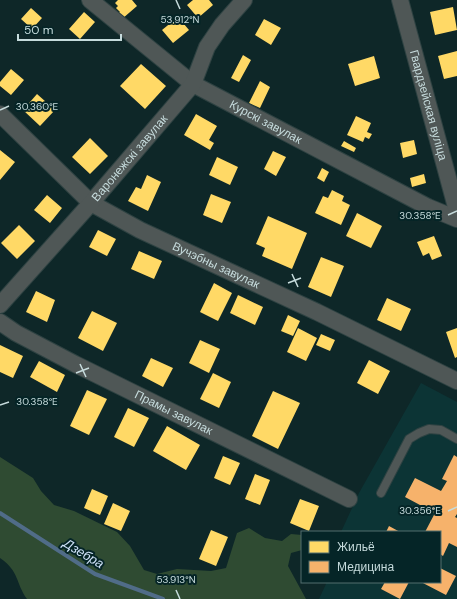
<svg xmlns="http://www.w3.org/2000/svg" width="457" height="599" viewBox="0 0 457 599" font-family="'DM Sans',sans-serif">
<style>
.built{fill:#0c3435}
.green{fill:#2f4b32}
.homes{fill:#ffd966}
.health{fill:#f6b26b}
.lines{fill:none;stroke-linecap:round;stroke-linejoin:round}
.stream{stroke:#506c88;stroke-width:4}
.lane-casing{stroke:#2e4242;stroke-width:10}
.street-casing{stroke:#2e4242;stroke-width:18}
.lane{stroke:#4f5756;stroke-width:8}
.street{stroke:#4f5756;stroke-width:16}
.ticks{fill:none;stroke:#c6dbdc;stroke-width:1.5}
.labels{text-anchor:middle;stroke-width:4;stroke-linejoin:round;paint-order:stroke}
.street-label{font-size:12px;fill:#c6dbdc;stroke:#052527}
.water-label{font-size:13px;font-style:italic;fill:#d0e3f9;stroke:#052527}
.ticks-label{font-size:10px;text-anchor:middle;fill:#c6dbdc;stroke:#052527;stroke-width:4;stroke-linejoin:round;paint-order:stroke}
</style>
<rect width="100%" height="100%" fill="#0e2728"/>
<!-- built -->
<path class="built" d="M421 383 457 402V599H319L326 584 325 582H440V532H341L359 493Z"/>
<!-- green -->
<path class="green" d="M0 457 33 478 41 491 54 505 74 511 117 532 130 546 144 570 157 574 177 569 211 571 226 568 237 533 249 528 265 538 282 541 291 534 302 535V550L291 553 288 566 306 599H27C15 582 20 572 0 558Z"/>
<!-- homes -->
<path class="homes" d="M118 0H132L137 6 122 19 117 14 120 12 116 8 118 6 115 3Z
M193 0H209L213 5 198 18 187 5Z
M453 7 457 30 435 35 430 12Z
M31 8 42 18 32 29 21 19Z
M84 12 95 22 80 39 69 29Z
M178 17 189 30 173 43 162 30Z
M264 19 281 28 271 45 255 35Z
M457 51V76L444 79 438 56Z
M243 55 251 60 239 82 231 78Z
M374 56 380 78 355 86 348 64Z
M141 64 166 86 145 109 120 86Z
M11 69 24 80 11 95 0 86V82Z
M260 81 270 87 260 108 249 103Z
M37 94 55 110 40 126 23 110Z
M196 114 217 126 209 140 214 143 210 150 184 135Z
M356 116 371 123 367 132 372 134 369 139 365 137 363 142 347 135Z
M90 138 108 156 90 174 72 157Z
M414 140 417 154 403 158 400 143Z
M344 141 356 148 354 152 341 146Z
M0 150 15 162 0 180Z
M273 151 286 157 276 176 264 169Z
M217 157 238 167 230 185 209 175Z
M322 168 329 172 324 182 317 178Z
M424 174 426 183 412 187 410 178Z
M147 175 161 182 148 211 128 201 136 187 141 189Z
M332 190 344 196 342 201 350 205 341 225 315 213 323 196 328 198Z
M211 194 231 202 222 223 203 215Z
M47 195 62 208 50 223 34 210Z
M357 213 382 226 371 248 346 236Z
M268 216 307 233 292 269 262 256 265 248 256 244Z
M19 225 35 241 17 259 1 243Z
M98 230 116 239 107 256 89 247Z
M434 236 442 256 432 260 429 253 423 256 417 242Z
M139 251 162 261 154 279 131 269Z
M321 257 344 266 331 297 308 287Z
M214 283 232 293 218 321 200 312Z
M36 291 55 300 47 322 26 312Z
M238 295 263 307 255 325 230 313Z
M387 298 411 309 401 331 377 320Z
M92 311 117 323 103 351 78 338Z
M288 315 300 321 293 336 281 331Z
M298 328 317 338 306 361 287 352Z
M457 328V357L455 358 446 332Z
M321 334 335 340 330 351 316 345Z
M200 340 220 349 209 373 189 363Z
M0 345 23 356 13 378 0 372Z
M151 358 173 368 163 387 142 376Z
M369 360 390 371 378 394 357 383Z
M39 361 65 375 57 392 30 377Z
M213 373 231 382 219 408 200 399Z
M87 390 107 399 89 435 70 426Z
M273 391 300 403 278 449 252 436Z
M128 408 149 418 134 447 114 437Z
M167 426 200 445 186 470 153 451Z
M223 456 240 463 230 485 214 478Z
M255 474 270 480 260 505 245 499Z
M92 489 108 496 100 515 84 508Z
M300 499 319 506 309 531 290 523Z
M113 503 130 511 121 531 104 524Z
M211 530 228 537 216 566 199 559Z"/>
<!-- health -->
<path class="health" d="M454 455 457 457V514L455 517 457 518V547L449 543 443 556 440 554V532H425L435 513 405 497 415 478 441 491 447 481 442 479Z
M389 526 400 532H386Z
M440 568 456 576 446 595 421 582H440Z
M385 582H409L400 599 381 589Z"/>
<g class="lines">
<!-- stream -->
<path class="stream" d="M0 513 95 574 163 599"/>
<defs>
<path id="lane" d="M381 493 409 439 419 433 429 429 441 430 457 439"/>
<g id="street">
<path id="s1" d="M90 0 193 84 428 207 457 219"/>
<path id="s2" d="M400 0 457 211"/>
<path id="s3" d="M0 114 91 203 140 230 317 312 457 381"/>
<path id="s4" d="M0 305 91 203 193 84 207 47 222 25 244 0"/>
<path id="s5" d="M0 322 16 333 75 364 349 499"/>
</g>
</defs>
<!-- lane casing -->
<use href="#lane" class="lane-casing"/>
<!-- street casing -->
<use href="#street" class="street-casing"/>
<!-- lane -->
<use href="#lane" class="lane"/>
<!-- street -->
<use href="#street" class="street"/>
</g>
<!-- ticks -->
<path class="ticks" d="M176 0 180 9M0 110 9 106M448 215 457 211M292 274 298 287M288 283 301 278M80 364 86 377M76 373 89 368M0 405 9 402M448 511 457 507M176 590 180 599"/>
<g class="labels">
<!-- street labels -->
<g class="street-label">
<text dy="4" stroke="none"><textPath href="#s2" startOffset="109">Гвардзейская вуліца</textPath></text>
<text dy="4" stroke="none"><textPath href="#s1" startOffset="215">Курскі завулак</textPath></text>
<text dy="4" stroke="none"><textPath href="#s4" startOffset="196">Варонежскі завулак</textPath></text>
<text dy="4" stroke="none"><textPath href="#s3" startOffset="267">Вучэбны завулак</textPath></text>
<text dy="4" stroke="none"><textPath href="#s5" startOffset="196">Прамы завулак</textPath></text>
</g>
<!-- water labels -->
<g class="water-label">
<text transform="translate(84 553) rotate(31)" y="5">Дзебра</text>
</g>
</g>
<g class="ticks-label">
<text x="180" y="23">53.912°N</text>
<text x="37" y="110">30.360°E</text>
<text x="420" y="219">30.358°E</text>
<text x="37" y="405">30.358°E</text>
<text x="420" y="514">30.356°E</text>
<text x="176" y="583">53.913°N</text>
</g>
<!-- legend -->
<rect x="301" y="531" width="140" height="52" fill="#052527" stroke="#526e6f"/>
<rect x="309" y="541" width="20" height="12" fill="#ffd966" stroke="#526e6f"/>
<text x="337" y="551" font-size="12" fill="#c6dbdc">Жильё</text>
<rect x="309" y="561" width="20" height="12" fill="#f6b26b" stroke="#526e6f"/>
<text x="337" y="571" font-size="12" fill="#c6dbdc">Медицина</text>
<!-- scale -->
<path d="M18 34v6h103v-6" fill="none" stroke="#c6dbdc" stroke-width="2"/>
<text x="24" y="34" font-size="12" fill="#c6dbdc" stroke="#052527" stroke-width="3" paint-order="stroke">50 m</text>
</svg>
